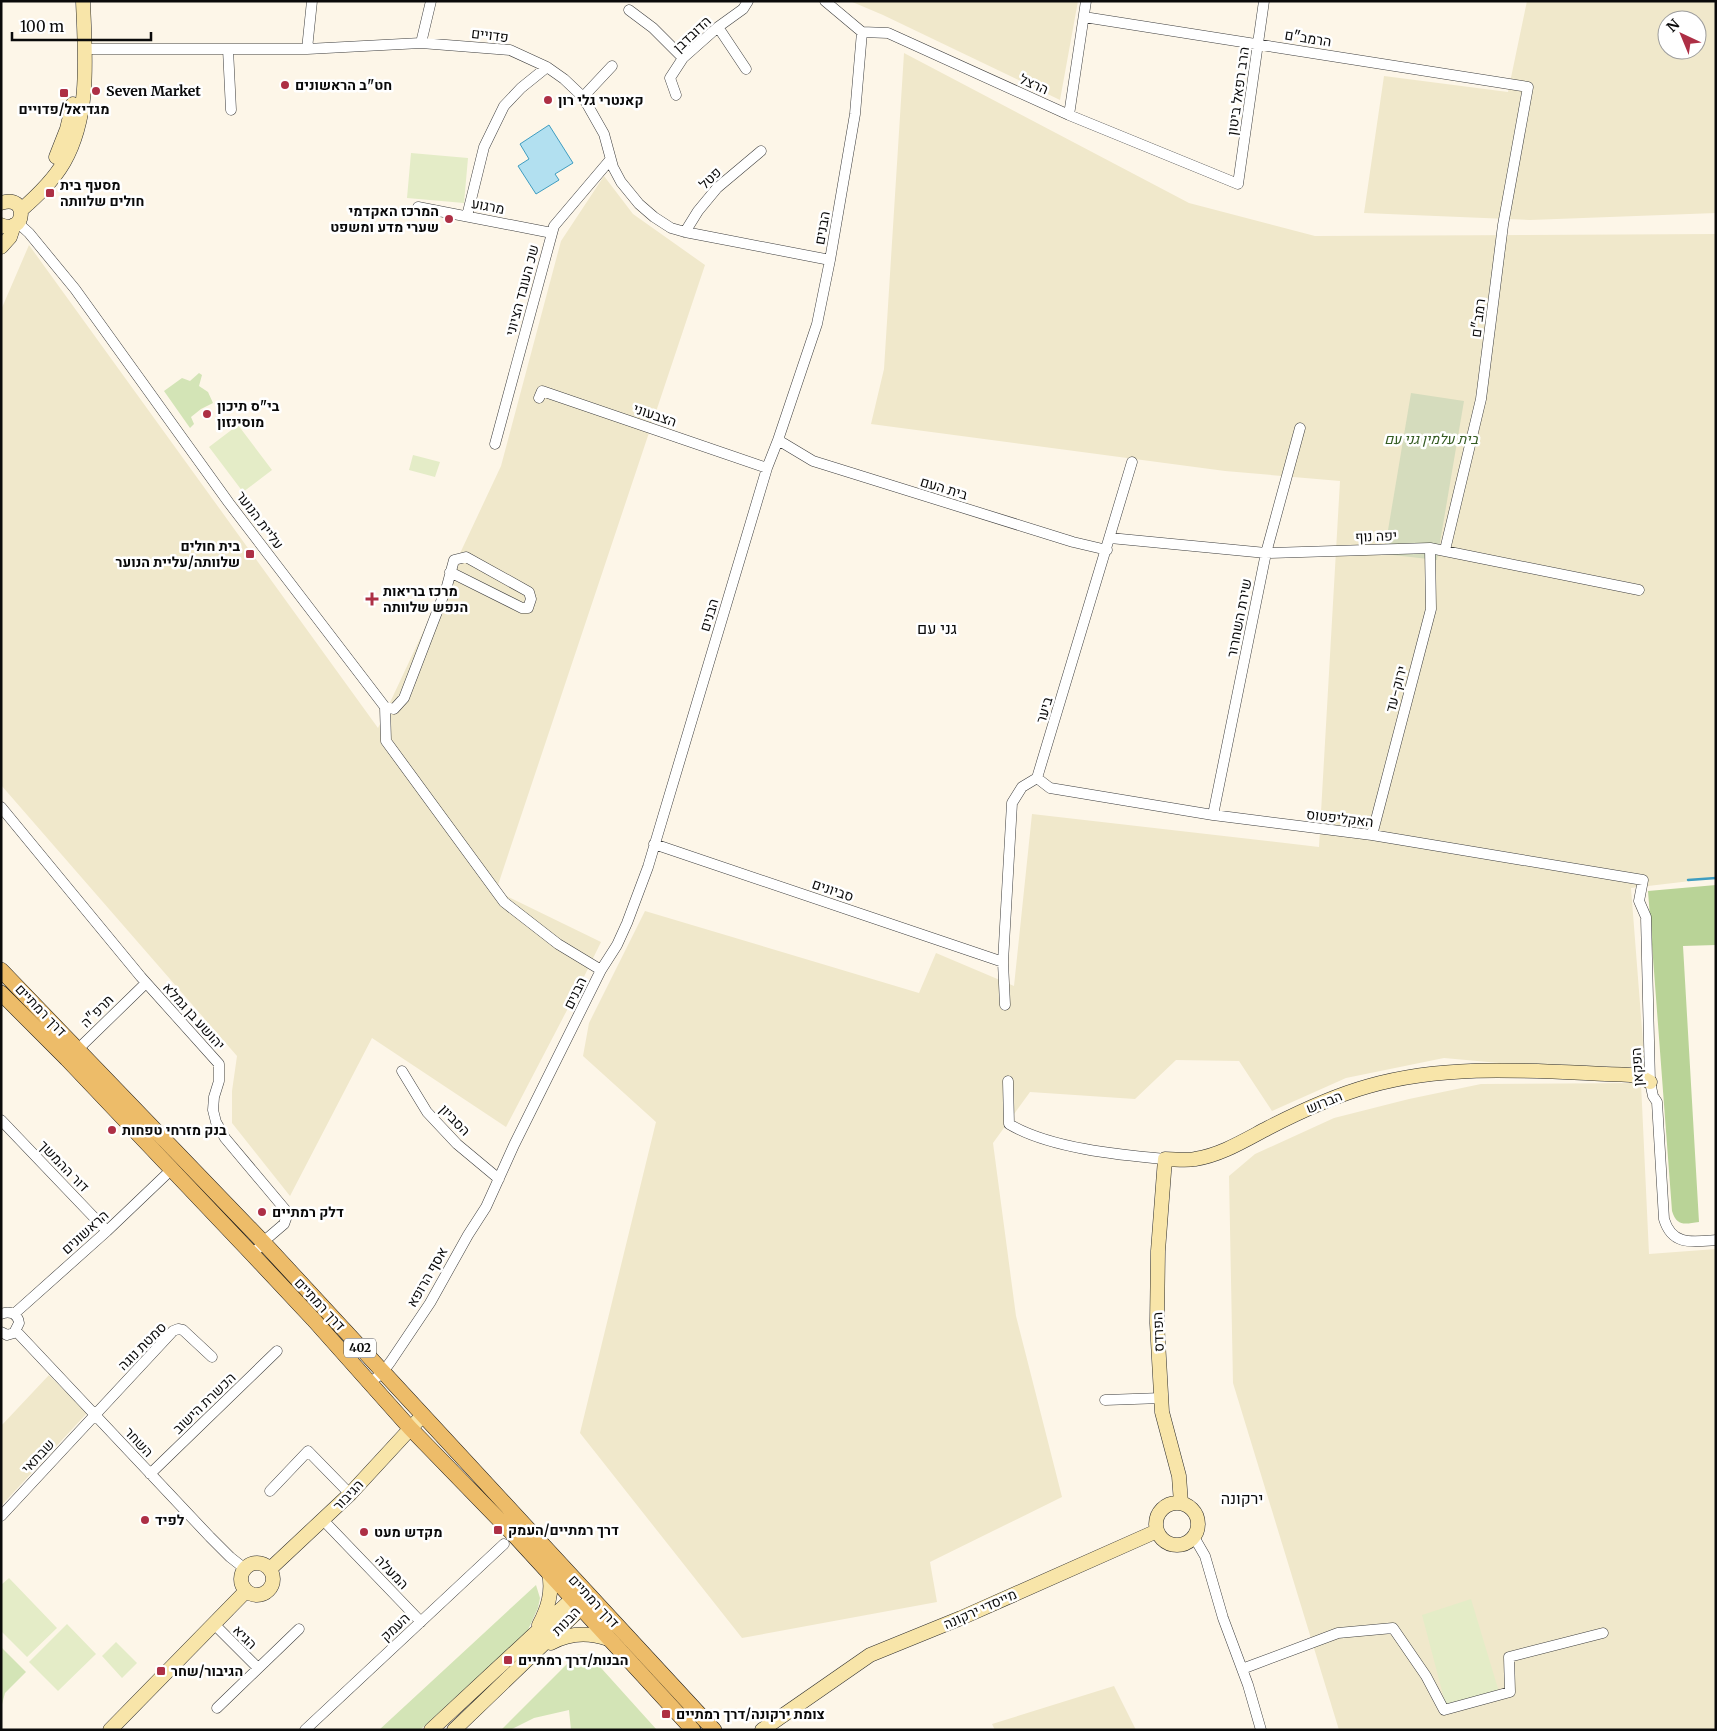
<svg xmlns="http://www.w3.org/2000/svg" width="1717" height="1731" viewBox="0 0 1717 1731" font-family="Merriweather,Heebo,serif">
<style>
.farmland{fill:#f0e8cb;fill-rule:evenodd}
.green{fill:#d3e4b6}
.forest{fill:#b9d397}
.cemetery{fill:#d5dcbd}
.pitch{fill:#e4ecc7}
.water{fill:#b2e0f0;stroke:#3f9dc1}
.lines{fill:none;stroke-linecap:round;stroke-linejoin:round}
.stream{stroke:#3f9dc1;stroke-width:2.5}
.street-casing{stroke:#3d3d3d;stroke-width:11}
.secondary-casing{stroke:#2c2c2c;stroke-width:15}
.primary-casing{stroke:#1b1b1b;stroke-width:16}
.street{stroke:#fff;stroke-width:10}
.secondary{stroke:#f8e5a9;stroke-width:14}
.primary{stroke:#edbc69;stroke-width:15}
.poi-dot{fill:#ad2f45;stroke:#fff;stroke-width:2}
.labels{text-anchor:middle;stroke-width:5;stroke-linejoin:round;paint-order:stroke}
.shield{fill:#fff;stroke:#545454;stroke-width:1}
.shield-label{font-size:12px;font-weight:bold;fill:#0a0a0a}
.street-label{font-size:14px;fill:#0a0a0a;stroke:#fff}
.poi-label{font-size:14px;font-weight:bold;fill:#0a0a0a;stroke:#fff;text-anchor:start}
.park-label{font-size:14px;font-style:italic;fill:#345b21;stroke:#fff}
.quarter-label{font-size:16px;fill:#0a0a0a;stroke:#fff}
</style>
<rect width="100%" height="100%" fill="#fdf6e8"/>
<!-- farmland -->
<path class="farmland" d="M850 1H1078L1060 100 883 15Z
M1527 1H1716V213L1530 220 1364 213 1384 76 1508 92ZM1667 20H1697V50H1667Z
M904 53 1189 203 1315 236 1716 234V878L1631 888 1645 1068 1499 1063 1444 1058 1346 1078 1272 1111 1239 1061 1176 1060 1135 1099 1030 1092 993 1143 1016 1316 1062 1497 930 1562 937 1602 742 1638 580 1433 656 1122 583 1056 589 1023 645 911 919 993 936 953 1014 986 1032 814 1319 847 1340 481 1225 471 871 424 884 369Z
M604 176 633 214 705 265 496 891 601 942 577 991 506 1127 372 1038 290 1196 232 1123V1091L237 1056 1 785V310L29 245 378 728 501 466 561 241Z
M1641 1083 1649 1254 1716 1249V1730H1339L1233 1383 1229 1176 1255 1154 1334 1118 1409 1099 1481 1084Z
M49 1375 87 1413 1 1506V1426Z
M1114 1686 1136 1730H995L992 1724Z"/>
<!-- green -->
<path class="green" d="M199 373 202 375 199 386 208 392 213 403 201 409 191 417 194 424 190 428 164 391 182 378 190 381Z
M536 1585 540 1598 538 1608 527 1632 420 1730H379Z
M1 1647 26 1672 5 1693 1 1708Z
M580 1654 593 1659 657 1730H571L569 1710 534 1718 510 1730H501L576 1655Z"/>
<!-- forest -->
<path class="forest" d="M1716 885V945L1683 946 1699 1222C1685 1224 1677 1227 1672 1211L1648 891Z"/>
<!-- cemetery -->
<path class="cemetery" d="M1411 393 1464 401 1437 560 1384 554Z"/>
<!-- pitch -->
<path class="pitch" d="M411 153 468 158 464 203 407 198Z
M238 425 272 470 243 492 209 447Z
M413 455 440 462 435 477 409 470Z
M9 1578 57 1628 27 1657 1 1631V1585Z
M1471 1599 1499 1692 1446 1706 1422 1615Z
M67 1624 96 1654 58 1691 29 1662Z
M116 1642 137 1663 122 1678 102 1656Z"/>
<!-- water -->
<path class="water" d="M549 125 573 163 555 174 559 180 536 194 518 166 529 159 520 144Z"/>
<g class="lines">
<!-- stream -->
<path class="stream" d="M1688 880 1716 878"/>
<defs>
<path id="street" d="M825 1 862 32 888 33 1069 115 1238 184 1264 1
M629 10 653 28 683 58
M1084 17 1528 87 1503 225 1481 399 1445 550
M718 27 746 69
M421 43 431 1
M85 49H307L421 43 510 50 547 67 564 79 583 97 604 134 613 167 621 182 639 204 654 217 671 228 685 232 830 260
M228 49 231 110
M307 49 312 1
M676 95 670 78 683 58 718 27 743 9 748 1
M583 97 612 66
M1069 115 1086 1
M418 207 552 233
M467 216 484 147 504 106 521 88 547 67
M18 223 29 233 75 289 229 503 385 707 394 709 404 698 447 586 454 560 466 557 529 592 531 599 528 608H522L450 572
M685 232 698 211 717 188 761 151
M539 398 542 391 767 468
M778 440 813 461 1073 542 1107 550
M495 444 554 226 610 160
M1110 538 1266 553 1430 548 1639 590
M385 707 386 741 504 902 558 944 601 970
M1037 778 1050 788 1213 815 1372 835 1643 880 1639 901 1646 917 1650 1082 1653 1096 1657 1102 1664 1219C1672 1246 1692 1242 1716 1240
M1 807 141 977 219 1064V1081L214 1097 213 1110 216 1122 225 1138 288 1213 284 1224 263 1242 253 1255
M1213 815 1266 553 1300 428
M1372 835 1431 609 1430 548
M654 844 1003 962
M1005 1005 1003 962 1012 803 1022 787 1037 778 1132 462
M73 1054 146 983
M402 1071 427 1112 457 1144 499 1179
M1008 1081 1009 1124C1049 1148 1119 1155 1165 1159
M1 1120 107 1231
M1 1314C10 1310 18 1314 19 1323L14 1333 7 1335 1 1332
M14 1314 107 1231 172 1169
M16 1331 210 1537 230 1557 244 1568
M370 1383 383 1372 391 1361 430 1303 468 1235 486 1207 514 1145 601 970 617 945 627 923 648 867 767 468 778 440 817 324 830 260 855 114 862 32
M1105 1400 1162 1398
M150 1474 277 1351
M270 1491 308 1451 350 1494
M1 1516 173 1331 178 1329 183 1330 212 1357
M323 1520 421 1622
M1194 1537 1205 1556 1223 1618 1248 1685 1261 1730
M214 1624 258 1668
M1242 1669 1338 1633 1393 1628 1426 1676 1444 1710 1510 1692 1509 1657 1603 1633
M217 1708 299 1629
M305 1730 504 1544"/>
<path id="secondary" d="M56 157 67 129 73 104
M1 203C29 193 26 236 1 225
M21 210C37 196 53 181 64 162 91 114 85 55 83 1
M1 247 10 237 14 225
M1156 1524a21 21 0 1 1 42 0a21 21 0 1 1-42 0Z
M1181 1503 1179 1476 1162 1412 1157 1323 1158 1251 1165 1159C1175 1159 1185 1161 1195 1159 1221 1155 1245 1140 1268 1128 1301 1111 1333 1096 1369 1086 1453 1062 1543 1072 1630 1075L1641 1077 1650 1082
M241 1579a16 16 0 1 1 32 0a16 16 0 1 1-32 0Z
M270 1569 350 1494 422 1416
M539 1625C548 1608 553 1592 549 1573
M551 1643C569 1633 588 1632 608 1639
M110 1730 246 1591
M431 1730 572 1599 582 1595
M454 1730 581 1608 585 1599
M762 1730 870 1655 961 1618 1157 1531"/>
<path id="primary" d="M1 970 263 1242 714 1730
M1 993 67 1059 253 1255 313 1319 410 1428 514 1535 693 1730"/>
</defs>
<!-- street casing -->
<use href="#street" class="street-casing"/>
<!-- secondary casing -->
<use href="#secondary" class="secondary-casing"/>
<!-- primary casing -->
<use href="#primary" class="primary-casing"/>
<!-- street -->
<use href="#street" class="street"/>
<!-- secondary -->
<use href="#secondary" class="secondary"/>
<!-- primary -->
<use href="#primary" class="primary"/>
</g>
<!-- markers -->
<g class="poi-dot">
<circle cx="285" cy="85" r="5"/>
<circle cx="96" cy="91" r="5"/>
<rect x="59" y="88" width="10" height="10" rx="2.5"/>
<circle cx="548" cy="100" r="5"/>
<rect x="45" y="188" width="10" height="10" rx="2.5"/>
<circle cx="449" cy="219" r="5"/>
<circle cx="207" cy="414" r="5"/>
<rect x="245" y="549" width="10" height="10" rx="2.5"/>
<path d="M369.5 591.5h5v5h5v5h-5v5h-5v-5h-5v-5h5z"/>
<circle cx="112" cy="1130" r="5"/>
<circle cx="262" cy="1212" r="5"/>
<circle cx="145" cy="1520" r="5"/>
<rect x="493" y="1525" width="10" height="10" rx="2.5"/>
<circle cx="364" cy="1532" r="5"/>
<rect x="503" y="1655" width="10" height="10" rx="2.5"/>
<rect x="156" y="1666" width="10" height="10" rx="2.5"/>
<rect x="661" y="1709" width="10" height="10" rx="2.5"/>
</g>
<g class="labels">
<!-- shield labels -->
<rect class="shield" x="344" y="1338.5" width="32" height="19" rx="4"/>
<g class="shield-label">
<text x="360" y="1352">402</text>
</g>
<!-- street labels -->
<g class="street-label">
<text transform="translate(692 34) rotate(-43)" y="5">הדובדבן</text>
<text transform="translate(490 35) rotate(7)" y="5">פדויים</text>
<text transform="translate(1308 38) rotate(9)" y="5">הרמב"ם</text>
<text transform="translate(1034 84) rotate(24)" y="5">הרצל</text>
<text transform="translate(1238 91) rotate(-82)" y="5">הרב רפאל ביטון</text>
<text transform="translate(710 178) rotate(-44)" y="5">פטל</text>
<text transform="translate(488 206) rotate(11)" y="5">מרגוע</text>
<text transform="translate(822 228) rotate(-80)" y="5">הבנים</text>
<text transform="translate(522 290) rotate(-75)" y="5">שכ העובד הציוני</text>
<text transform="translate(1478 318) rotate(-83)" y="5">רמב"ם</text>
<text transform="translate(655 415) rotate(19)" y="5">הצבעוני</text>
<text transform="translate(944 488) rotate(17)" y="5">בית העם</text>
<text transform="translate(260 520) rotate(53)" y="5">עליית הנוער</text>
<text transform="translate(1376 536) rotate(-2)" y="5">יפה נוף</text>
<text transform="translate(709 615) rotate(-73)" y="5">הבנים</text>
<text transform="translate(1239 618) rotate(-79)" y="5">שירת השחרור</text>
<text transform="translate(1396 689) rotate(-75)" y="5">ירוק-עד</text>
<text transform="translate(1044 710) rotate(-73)" y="5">ביער</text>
<text transform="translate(1340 818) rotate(7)" y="5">האקליפטוס</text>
<text transform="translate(833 890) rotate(19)" y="5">סביונים</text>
<text transform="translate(575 993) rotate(-64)" y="5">הבנים</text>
<text transform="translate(41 1010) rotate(46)" y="5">דרך רמתיים</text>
<text transform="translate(97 1011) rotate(-45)" y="5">תרפ"ה</text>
<text transform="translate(194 1016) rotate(48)" y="5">יהושע בן גמלא</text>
<text transform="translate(1637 1067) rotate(-94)" y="5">הפקאן</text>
<text transform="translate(1324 1102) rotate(-22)" y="5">הברוש</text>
<text transform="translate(455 1120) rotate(46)" y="5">הסביון</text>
<text transform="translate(64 1166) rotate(46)" y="5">דור ההמשך</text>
<text transform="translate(85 1232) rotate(-42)" y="5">הראשונים</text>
<text transform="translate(427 1277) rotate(-60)" y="5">אסף הרופא</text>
<text transform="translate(320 1304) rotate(47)" y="5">דרך רמתיים</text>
<text transform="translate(1158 1332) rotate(-92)" y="5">הפרדס</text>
<text transform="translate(142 1346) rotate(-45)" y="5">סמטת נוגה</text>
<text transform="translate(204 1403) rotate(-44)" y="5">הכשרת הישוב</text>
<text transform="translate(139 1442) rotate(47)" y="5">השחר</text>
<text transform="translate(38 1456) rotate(-47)" y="5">שבתאי</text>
<text transform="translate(348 1495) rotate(-46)" y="5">הגיבור</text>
<text transform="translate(392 1572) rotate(46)" y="5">המעלה</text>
<text transform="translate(594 1601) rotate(47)" y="5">דרך רמתיים</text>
<text transform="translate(980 1609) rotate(-24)" y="5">מייסדי ירקונה</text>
<text transform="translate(566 1621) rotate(-46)" y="5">הבנות</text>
<text transform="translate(395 1627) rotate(-43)" y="5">העמק</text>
<text transform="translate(245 1637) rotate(45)" y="5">הגיא</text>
</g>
<!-- poi labels -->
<g class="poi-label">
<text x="295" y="90">חט"ב הראשונים</text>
<text x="106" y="96">Seven Market</text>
<text x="558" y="105">קאנטרי גלי רון</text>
<text x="64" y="114" text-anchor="middle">מגדיאל/פדויים</text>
<text x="60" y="190">מסעף בית<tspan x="60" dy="16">חולים שלוותה</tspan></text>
<text x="439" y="216" text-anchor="end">המרכז האקדמי<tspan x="439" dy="16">שערי מדע ומשפט</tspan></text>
<text x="217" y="411">בי"ס תיכון<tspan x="217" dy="16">מוסינזון</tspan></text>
<text x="240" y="551" text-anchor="end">בית חולים<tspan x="240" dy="16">שלוותה/עליית הנוער</tspan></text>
<text x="383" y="596">מרכז בריאות<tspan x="383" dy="16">הנפש שלוותה</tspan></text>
<text x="122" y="1135">בנק מזרחי טפחות</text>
<text x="272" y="1217">דלק רמתיים</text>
<text x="155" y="1525">לפיד</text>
<text x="508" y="1535">דרך רמתיים/העמק</text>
<text x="374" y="1537">מקדש מעט</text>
<text x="518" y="1665">הבנות/דרך רמתיים</text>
<text x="171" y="1676">הגיבור/שחר</text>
<text x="676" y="1719">צומת ירקונה/דרך רמתיים</text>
</g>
<!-- park labels -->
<g class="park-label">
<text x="1431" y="444">בית עלמין גני עם</text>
</g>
<!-- quarter labels -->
<g class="quarter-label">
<text x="937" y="634">גני עם</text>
<text x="1242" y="1504">ירקונה</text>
</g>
</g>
<!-- border -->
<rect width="1717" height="1731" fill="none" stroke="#0a0a0a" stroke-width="5"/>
<!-- north arrow -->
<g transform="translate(1682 35) rotate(316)"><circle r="24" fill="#ffffff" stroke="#9d9d9d"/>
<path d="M0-4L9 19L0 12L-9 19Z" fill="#ad2f45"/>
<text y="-8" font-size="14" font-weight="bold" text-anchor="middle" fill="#0a0a0a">N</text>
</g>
<!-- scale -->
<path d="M12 32v8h139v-8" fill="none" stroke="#0a0a0a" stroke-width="2.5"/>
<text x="20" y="32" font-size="15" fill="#0a0a0a" stroke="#ffffff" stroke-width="4" paint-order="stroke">100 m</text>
</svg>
